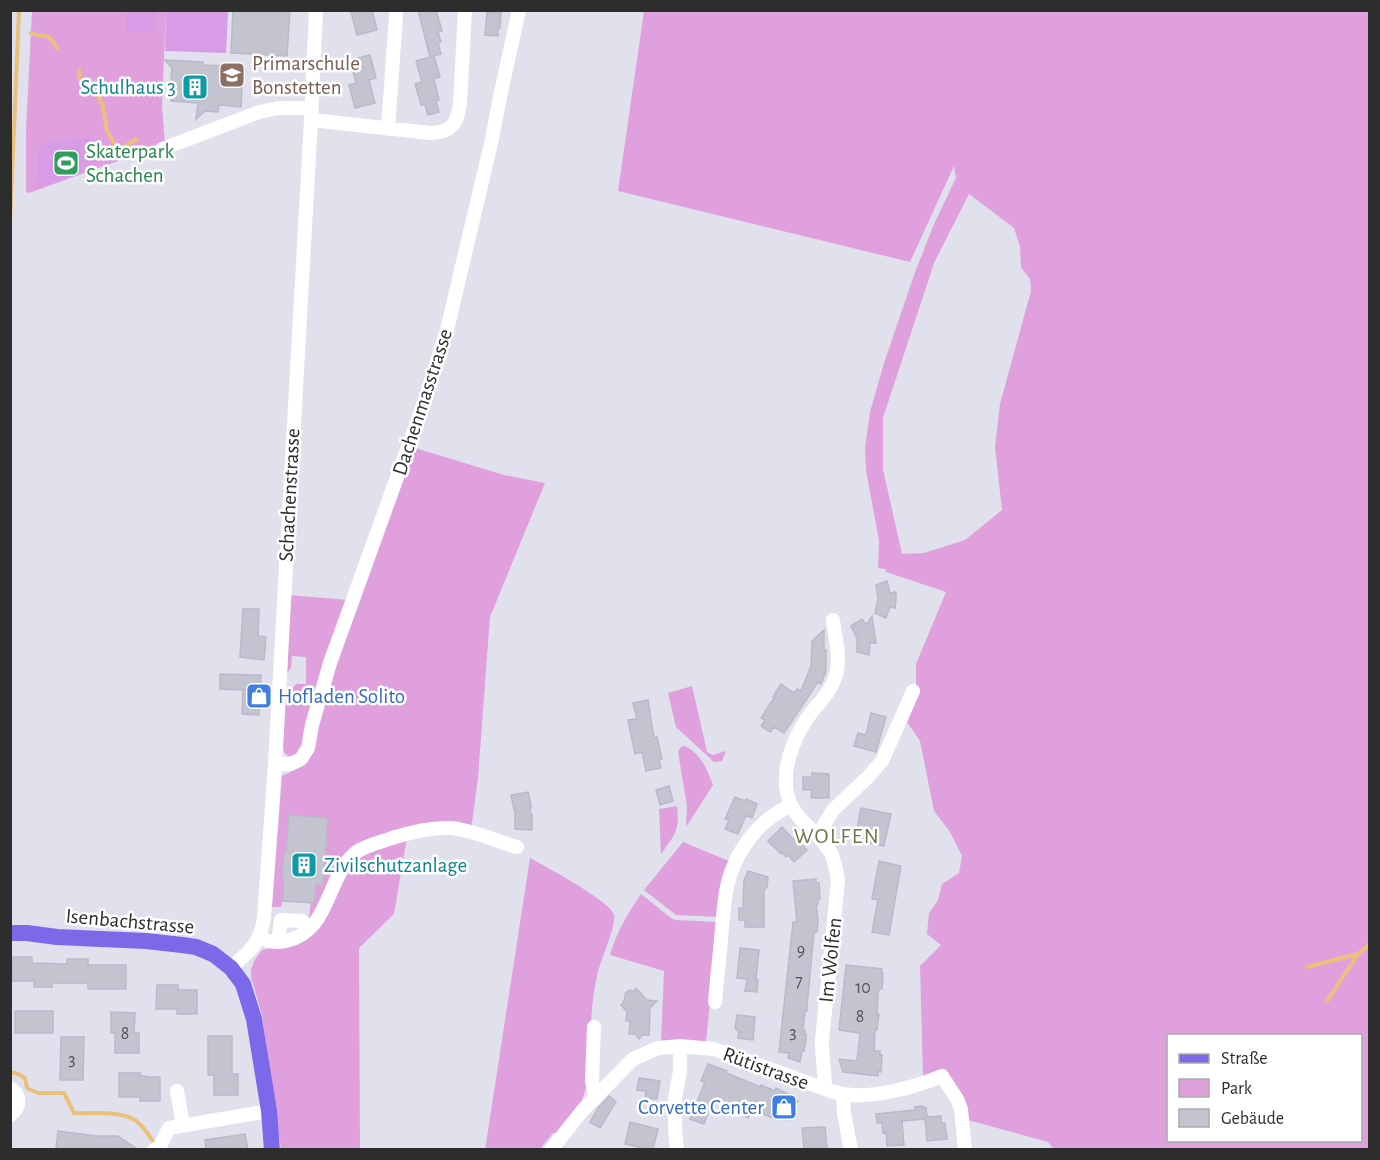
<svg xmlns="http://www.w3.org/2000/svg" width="1380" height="1160" viewBox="0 0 1380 1160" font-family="'Alegreya Sans',sans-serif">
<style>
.green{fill:#e0a0de;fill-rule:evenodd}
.pitch{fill:#d89ce7}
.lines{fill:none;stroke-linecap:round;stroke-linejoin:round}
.stream{stroke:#e9c17a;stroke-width:4}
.building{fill:#c4c4d0;stroke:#bab9c9;stroke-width:1.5}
.minor{stroke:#fff;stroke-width:14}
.major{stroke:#7b69ea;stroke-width:16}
.labels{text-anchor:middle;stroke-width:5;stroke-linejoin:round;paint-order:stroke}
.number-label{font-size:18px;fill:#535356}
.education-label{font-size:21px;fill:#785e54;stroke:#fff;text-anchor:start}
.culture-label{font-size:21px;fill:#0d838f;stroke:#fff;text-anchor:end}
.leisure-label{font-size:21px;fill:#27864d;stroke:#fff;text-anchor:start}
.street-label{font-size:21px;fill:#2d2d2d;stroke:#fff}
.shop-label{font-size:21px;fill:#366cbe;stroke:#fff;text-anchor:start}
.neighbourhood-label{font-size:22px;letter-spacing:1.5px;fill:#6e764c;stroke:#fff}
</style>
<rect width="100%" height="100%" fill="#e0e1ed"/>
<!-- green -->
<path class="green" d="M32 11H166L162 105 165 144 29 193 26 192V130Z
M644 11H1369V1149H1054L1048 1142 968 1120 939 1073 923 1076 920 966 941 945 927 934 929 913 938 900 942 884 959 873 962 856 950 832 934 811 920 741 907 722 916 701V664L946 592 886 572 885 569 878 568 879 541 866 470 865 447 870 412 884 363 914 275 934 224 956 178 954 166 910 262 618 191ZM969 194 1014 228 1020 247 1021 267 1030 279 1031 291 1000 404 995 447 1002 510 965 540 924 553 902 554 883 469V418L934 263ZM1168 1036H1360V1140H1168Z
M412 447 504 475 545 483 490 617 478 778 471 830 369 842 317 914 309 918 311 900 284 894 281 907H272L282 776 303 766 308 759 330 676Z
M290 595 349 600 304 746C299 752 296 757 288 756L284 752 283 747 286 695 296 684H306V657L292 656 291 668 287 673Z
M692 686 707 752 713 755 726 751 722 761 714 762 676 727 668 693Z
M685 746C701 754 707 769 713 785L686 827 687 806 678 752 681 747Z
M677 806C680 830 675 835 661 854L659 809Z
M407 837 394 914 359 948 360 1149H281L262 1015 251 977V970L254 961 262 950 290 944 337 886 357 857Z
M683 842 729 861 719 917 676 915 644 890Z
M530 858C545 866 608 900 614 914 617 925 601 959 598 972 592 996 591 1020 590 1045 589 1061 589 1076 585 1091 581 1108 569 1120 558 1133H553L540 1149 485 1150Z
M641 894 671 918 676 920 718 922 706 1042 661 1043 664 971 610 955C617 932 627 914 641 894Z"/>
<!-- pitch -->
<path class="pitch" d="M127 11H156L155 33 126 31Z
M166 11H228L226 53 165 51Z
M94 137 98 140H103L105 153 104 160 84 167 85 171 37 189 38 150 44 142Z"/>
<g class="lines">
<!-- stream -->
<path class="stream" d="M31 33C46 40 46 29 57 48
M79 70C79 78 79 82 87 84L91 92
M98 96 103 106 107 131 118 150 137 139
M10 223 19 10
M1307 967 1358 954
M1327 1001 1358 954 1370 944
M10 1072 18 1074 25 1078 27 1088 38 1093H64L74 1113C93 1114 118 1110 135 1120 144 1126 150 1137 156 1146"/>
</g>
<!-- building -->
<path class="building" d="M233 10H290L287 56 231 53Z
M357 10H372L377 30 357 35 351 12Z
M418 10H436L442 31H438L441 42 438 43 441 54 434 56 440 77 434 79 439 100 436 101 439 112 428 115 425 105H421L415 84 422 82 416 61 430 57Z
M487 12 501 13 500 28H498V36L485 35Z
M370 55 376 78 369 80 375 103 355 108 349 85 356 83 350 60Z
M165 60 203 62V65L226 66 225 83 242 84 241 107 219 105 218 112 205 111 196 119 198 103 171 101V88L167 84 171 81 172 68Z
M887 581 890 593 896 592V600L895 608 890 607 886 618 875 613 878 599 876 585Z
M243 609H259L258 636 266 637 264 660 240 657Z
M872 616 876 643H870L869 655 857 652V638L851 626 862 619 866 625Z
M824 630V650H826V671L821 684 818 682 784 733 774 727 770 732 761 726 765 720 761 718 774 698 773 697 781 684 794 693 797 689 801 691 811 666 812 641Z
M220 674 261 675 259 715 242 714 243 690 220 689Z
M648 700 654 738 657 737 662 759 659 760 661 768 646 771 642 752 635 754 628 720 637 719 633 703Z
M871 713 886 717 876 752 854 746 858 733 866 735Z
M812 773 829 774V798H811L812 790H803V777H812Z
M669 786 673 801 660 805 656 790Z
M528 792 531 805 530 814H532V830L515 829V810H514L511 795Z
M735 797 745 801 746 799 757 804 752 818 746 815 738 834 725 829 729 820 725 819Z
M861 808 891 814 884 846 855 840Z
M289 815 328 818 323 885 316 884 314 903 283 901 284 879H282L284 852H286Z
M782 827 793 839 795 837 807 850 794 862 788 855 786 857 781 852 780 853 768 841Z
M879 861 901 866 889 935 872 932 878 900 872 899Z
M748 871 768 877 767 887 764 890V927H745V920H739V908H743L744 881Z
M816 879V883H819L820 899 818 900V904H816L818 920 817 932H814L807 1007V1011H805L803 1030H805L804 1034H806V1040L804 1051H802L800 1062 788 1058 789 1053 779 1052 793 922H797L793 881Z
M740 948 759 950 756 980H758L757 992 745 991 747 979 737 978Z
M12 957H32V963L67 964V959H88V965H126V989H88V983H52V987H34V981H12Z
M846 965 882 969 881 973H883L882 989H879L878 993 877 1014H879L877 1030H875L874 1051H880V1055H882L881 1072 878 1071V1076L843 1072 839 1059 857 1061 860 1033 839 1030Z
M157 985H178V990H197V1014H177V1009H156Z
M636 988 647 1000 657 1001 650 1008 649 1035H643L639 1039 635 1034H629L630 1021H626L627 1012 621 1005 624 1002 623 1001 625 999V994L629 990 634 991Z
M15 1011H53V1033H15Z
M111 1012 135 1013 134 1033H139V1053H115V1033H111Z
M737 1015 755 1017 753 1040 738 1038 739 1032 735 1028Z
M208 1036H232V1074H238V1095H214V1075H208Z
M61 1037H84L83 1080H60Z
M708 1064 727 1071 726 1073 761 1087V1085L775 1091 776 1088 792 1096 791 1098 798 1101 787 1120 777 1115 775 1119 752 1109 748 1118 713 1101 704 1124 690 1119 705 1082 701 1081Z
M119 1073H140V1076H146V1077H160V1101H140V1097H119Z
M639 1078 660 1081 657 1099 645 1098 646 1091 637 1090Z
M609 1096 616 1102 600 1128 590 1122 598 1108Z
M922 1106 926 1108 927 1117 941 1116V1123H945L947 1139 927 1141 925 1119 902 1121 904 1145 887 1146 886 1132 883 1133 882 1123H877L876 1114 915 1110V1107Z
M630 1122 658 1129 653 1149H647L625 1144Z
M825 1127 827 1149H804L802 1128Z
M58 1131 96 1136H118L137 1149H56Z
M245 1134 248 1149H206L205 1140Z"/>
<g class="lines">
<!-- minor -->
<path class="minor" d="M311 120 431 133C452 132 457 124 460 104L465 10
M388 129 396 15
M162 149 259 112 279 108H312
M275 764H290L301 759 308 748 312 725 330 663 426 397 447 330 492 139 501 92 519 10
M818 835 833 810 868 777 882 761 913 691
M260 937C269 942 275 943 286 941 332 931 325 875 358 851 368 845 381 842 392 838 411 832 431 827 451 828 473 830 496 841 517 847
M278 942 281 920 302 921
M231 968C249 951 260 945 264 918L275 764 311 120 316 10
M715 1002C717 977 720 953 722 928 724 907 725 884 734 865 745 839 765 817 790 806
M594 1027 592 1082 596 1097
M10 1088C21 1095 21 1108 10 1115
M825 1089C825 1073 822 1058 822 1041L838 880C836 872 835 861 831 853 816 827 789 820 786 786 784 761 796 733 811 713 821 701 831 691 836 675 841 657 835 638 833 620
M177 1091 183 1125
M843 1094 844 1114 851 1150
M154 1150 160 1146 169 1128 269 1111
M551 1150 582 1111 633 1059 658 1048 680 1046 714 1049 825 1089C831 1091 837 1093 843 1094 873 1099 915 1087 942 1076L957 1099 961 1109 965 1150
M677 1150 675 1130V1099L680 1071V1046"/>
<!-- major -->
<path class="major" d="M10 933H27L57 937 146 941 182 945 196 947 213 954 231 968 243 984 254 1019 269 1111 272 1150"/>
</g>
<!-- icons -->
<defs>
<symbol id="school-square" viewBox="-11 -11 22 22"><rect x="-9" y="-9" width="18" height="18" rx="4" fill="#8d6e63" stroke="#fff"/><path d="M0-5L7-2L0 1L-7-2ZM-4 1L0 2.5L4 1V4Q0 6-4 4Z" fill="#fff"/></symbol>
<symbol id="building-square" viewBox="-11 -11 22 22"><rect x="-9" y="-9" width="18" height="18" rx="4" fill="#0f9aa8" stroke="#fff"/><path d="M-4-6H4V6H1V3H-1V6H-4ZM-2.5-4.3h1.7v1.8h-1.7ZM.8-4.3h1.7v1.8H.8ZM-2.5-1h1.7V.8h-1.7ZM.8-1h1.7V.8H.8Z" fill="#fff"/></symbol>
<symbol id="stadium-square" viewBox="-11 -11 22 22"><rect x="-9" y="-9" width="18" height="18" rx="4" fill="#2e9e5b" stroke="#fff"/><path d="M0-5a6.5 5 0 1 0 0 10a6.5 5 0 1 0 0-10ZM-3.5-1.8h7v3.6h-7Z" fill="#fff"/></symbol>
<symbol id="shop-square" viewBox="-11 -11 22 22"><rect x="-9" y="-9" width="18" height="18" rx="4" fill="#3f7fe0" stroke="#fff"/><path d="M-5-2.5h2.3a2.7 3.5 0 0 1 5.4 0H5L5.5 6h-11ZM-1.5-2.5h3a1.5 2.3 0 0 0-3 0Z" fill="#fff"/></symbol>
</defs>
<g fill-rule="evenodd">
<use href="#school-square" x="217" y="60" width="30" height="30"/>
<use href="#building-square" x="180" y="72" width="30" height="30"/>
<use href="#stadium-square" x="51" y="148" width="30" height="30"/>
<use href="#shop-square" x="244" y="681" width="30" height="30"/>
<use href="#building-square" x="289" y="850" width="30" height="30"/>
<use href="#shop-square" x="769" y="1092" width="30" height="30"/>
</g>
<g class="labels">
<!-- number labels -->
<g class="number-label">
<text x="801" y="956">9</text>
<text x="799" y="987">7</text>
<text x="863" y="993">10</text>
<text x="860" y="1022">8</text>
<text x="793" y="1038">3</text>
<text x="125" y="1039">8</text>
<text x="72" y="1065">3</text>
</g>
<!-- education labels -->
<g class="education-label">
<text x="252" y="70">Primarschule<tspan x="252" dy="24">Bonstetten</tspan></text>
</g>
<!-- culture labels -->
<g class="culture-label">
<text x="176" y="94">Schulhaus 3</text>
<text x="324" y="872" text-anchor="start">Zivilschutzanlage</text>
</g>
<!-- leisure labels -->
<g class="leisure-label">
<text x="86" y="158">Skaterpark<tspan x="86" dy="24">Schachen</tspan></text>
</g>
<!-- street labels -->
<g class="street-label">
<text transform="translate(422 402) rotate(-72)" y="7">Dachenmasstrasse</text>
<text transform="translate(289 495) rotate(-87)" y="7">Schachenstrasse</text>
<text transform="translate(130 921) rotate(5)" y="7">Isenbachstrasse</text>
<text transform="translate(830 960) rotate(-84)" y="7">Im Wolfen</text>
<text transform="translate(766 1068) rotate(20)" y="7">Rütistrasse</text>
</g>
<!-- shop labels -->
<g class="shop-label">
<text x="278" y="703">Hofladen Solito</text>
<text x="764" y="1114" text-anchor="end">Corvette Center</text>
</g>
<!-- neighbourhood labels -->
<g class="neighbourhood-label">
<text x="837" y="843">WOLFEN</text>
</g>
</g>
<!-- border -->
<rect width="1380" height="1160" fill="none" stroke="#2d2d2d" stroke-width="24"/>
<!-- legend -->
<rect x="1167" y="1034" width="195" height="108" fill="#ffffff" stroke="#ababab" stroke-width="1.5"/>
<rect x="1179" y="1054" width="30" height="9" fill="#7b69ea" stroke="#ababab" stroke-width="1.5"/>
<text x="1221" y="1064" font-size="18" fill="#2d2d2d">Straße</text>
<rect x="1179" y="1079" width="30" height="18" fill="#e0a0de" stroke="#ababab" stroke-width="1.5"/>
<text x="1221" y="1094" font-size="18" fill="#2d2d2d">Park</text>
<rect x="1179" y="1109" width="30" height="18" fill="#c4c4d0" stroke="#ababab" stroke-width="1.5"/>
<text x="1221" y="1124" font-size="18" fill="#2d2d2d">Gebäude</text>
</svg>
